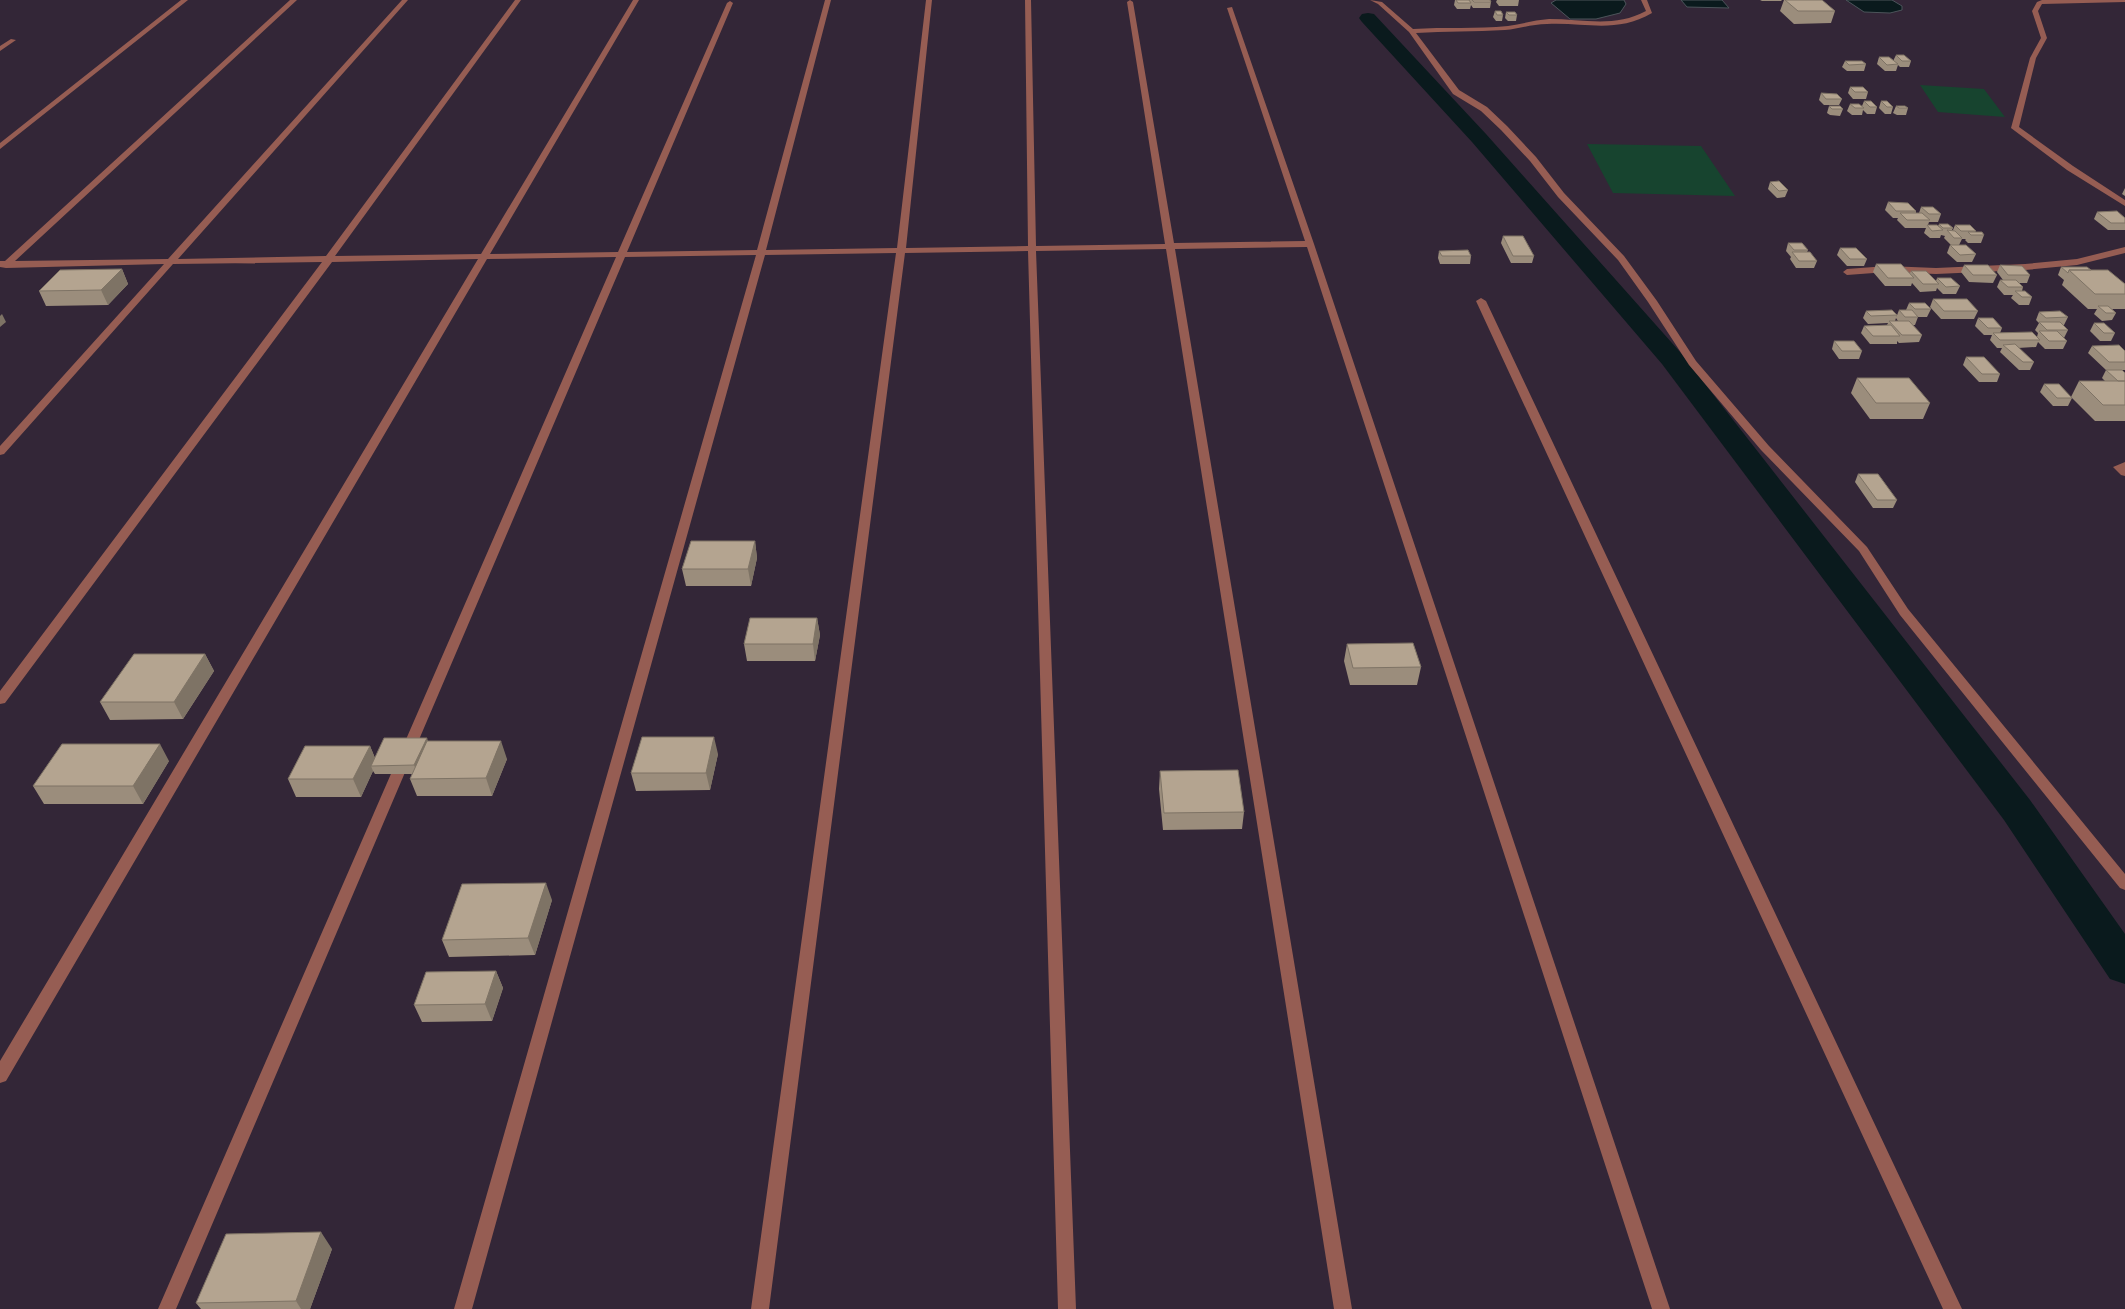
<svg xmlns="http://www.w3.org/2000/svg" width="2125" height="1309" viewBox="0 0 2125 1309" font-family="'Source Sans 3',sans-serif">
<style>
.green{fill:#17442f}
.water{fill:#0a1a1d;stroke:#4c545a}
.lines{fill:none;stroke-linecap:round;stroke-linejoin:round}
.canal{fill:#0a1a1d;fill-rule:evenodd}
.minor{fill:#965d53;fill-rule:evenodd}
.wall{fill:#9b8d7c}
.shaded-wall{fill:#7e7365}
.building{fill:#b4a490;stroke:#7e7365}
</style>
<rect width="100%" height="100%" fill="#332637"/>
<!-- green -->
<path class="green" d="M1920 85 1984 89 2005 117 1938 112Z
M1587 144 1701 146 1735 196 1613 193Z"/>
<!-- water -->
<path class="water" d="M1556 0H1624L1626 4 1620 13 1596 19H1570L1551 3Z
M1681 0H1722L1729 8 1687 7Z
M1846 0H1892L1902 6V10L1890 13 1864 12Z"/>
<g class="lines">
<!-- canal -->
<path class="canal" d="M1368 13 1374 14 1486 134 1680 352 2030 800 2125 934V984L2110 979 2004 820 1662 364 1472 142 1362 22 1359 18 1362 14Z"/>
<!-- minor -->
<path class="minor" d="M181 0H188L0 149V143Z
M290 0H297L15 261 168 259 402 0H408L178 259 326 256 515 0H521L335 256 481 254 633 0H639L490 254 618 252 727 3 730 1 733 3 627 252 757 250 825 0H831L766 250 897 248 926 0H932L906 248 1028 246 1025 0H1031L1036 246 1165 244 1127 2 1130 0 1133 2 1174 243 1305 241 1227 8 1232 7 1314 244 1670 1309H1652L1307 247 1175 249 1352 1309H1334L1166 249 1036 251 1076 1309H1058L1028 251 905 253 769 1309H751L896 253 765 255 472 1309H454L756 255 625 257 176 1309H158L616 257 487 259 6 1081 0 1083V1061L478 259 332 262 5 703 0 704V691L322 262 173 264 4 454 0 455V446L164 264 6 268 0 267V261H5Z
M1370 0 1382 2 1413 29C1444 27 1477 29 1508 26 1522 24 1535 20 1549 19 1583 19 1615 28 1646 11L1641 0H1647L1652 13C1616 34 1585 22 1547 24 1532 24 1519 29 1505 30 1475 32 1445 31 1416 33L1459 90 1487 107 1507 126 1536 157 1564 193 1624 256 1657 301 1696 361 1769 446 1867 547 1908 609 2125 874V890L2120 888 1900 615 1859 551 1761 450 1689 365 1648 302 1618 260 1558 197 1530 161 1501 130 1481 111 1453 94 1409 32 1378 4Z
M2042 0H2125V2L2042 4 2038 11 2047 38 2036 58 2019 127 2073 166 2125 200V206L2067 170 2011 128 2030 58 2041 38 2032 11 2037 2Z
M11 39 16 40 0 51V46Z
M2125 247V253L2077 265 2025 270 1936 274 1887 272 1847 275 1843 272 1847 269 1887 266 1936 268 2025 264 2077 259Z
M1481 298 1486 301 1962 1309H1943L1476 301Z
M2125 462V476L2121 475 2113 467Z"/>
</g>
<!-- wall -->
<path class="wall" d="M1455 0H1490L1491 2 1490 8H1473L1471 5 1470 9H1457L1454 5Z
M1497 0H1523H1519L1518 6H1499L1496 2Z
M1760 0H1782L1781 1H1762Z
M1784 0H1822L1835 11 1831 23 1794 24 1780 11Z
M1495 11 1503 15 1502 21H1496L1493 17Z
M1506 12 1517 15 1516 21H1508L1505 18Z
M1896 55 1911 61 1909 67H1900L1898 65 1896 71H1885L1877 64 1879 57 1893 61Z
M1845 61 1866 64 1864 71H1847L1842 67Z
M1850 87 1868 92 1866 99H1853L1848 93Z
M1821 93 1842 99 1839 105H1824L1819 100Z
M1864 101 1877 107 1875 114H1867L1863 110 1862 115H1852L1847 111 1850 104 1862 106Z
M1881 101 1893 107 1891 114H1885L1879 108Z
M1829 106 1843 109 1840 116 1830 115 1827 113Z
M1896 106 1908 108 1906 115H1897L1893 113Z
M1770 182 1788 190 1785 197 1777 198 1768 189Z
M2125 188V196L2122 194Z
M1888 202 1916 211V213H1919L1921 207 1941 214 1938 222H1929L1928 225 1938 226 1939 224 1953 228 1952 230H1953L1955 225 1976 231 1975 232 1984 235 1981 243H1968L1965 240 1966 239H1962L1959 245H1951L1944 238 1945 236 1941 235 1940 238H1930L1924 233 1926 228H1905L1897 220 1898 218H1893L1885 210Z
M2097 212 2125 218V217V230H2108L2094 219Z
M1503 236 1534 256 1532 263H1511L1501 243Z
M1788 243 1808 250 1807 252 1817 261 1814 268H1796L1790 259 1791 257 1786 251Z
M1950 245 1976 254 1972 262H1957L1947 253Z
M1840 248 1867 259 1864 266H1847L1837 255Z
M1439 251 1471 256 1470 264H1440L1438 258Z
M1876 264 1910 273 1911 271 1936 281 1937 278 1960 286 1956 294H1943L1937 288 1936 291 1920 292 1912 283 1911 286H1885L1873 272Z
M1964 265 1997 275 1993 283 1969 282 1961 272Z
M2000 265 2030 275 2027 283H2019L2023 287 2022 291 2032 297 2029 305H2019L2011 298 2013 295H2004L1997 287 2000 280H2003L1997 272Z
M2061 267 2125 284V309H2112L2116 313 2112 320 2102 321 2094 314 2097 309H2088L2062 285 2064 280 2058 275Z
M122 269 128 284 108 305 46 306 39 291Z
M1933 299 1978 311 1974 319H1941L1930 307Z
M1909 303 1931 309 1927 317H1918L1915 325H1913L1922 335 1919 342 1899 343 1897 341V344H1870L1861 333 1864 326 1887 325 1888 323 1868 324 1863 318 1866 311 1897 315 1895 321H1898L1896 318 1899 310H1906Z
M2039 312 2068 317 2064 325H2063L2068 330 2064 338 2067 341 2063 349H2045L2038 342 2036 347 2018 348 2034 362 2030 370H2019L2000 352 2002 348H1997L1990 340 1992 335H1984L1975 326 1978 318 2002 328 2000 333 2037 337 2038 333 2035 330 2039 323 2036 320Z
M2094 323 2115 333 2111 341H2100L2090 331Z
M1834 341 1862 351 1859 359H1839L1832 349Z
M2092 346 2125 351V370H2122L2125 373V421H2095L2071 397 2079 381H2105L2102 378 2106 370 2088 353Z
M1966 357 2000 374 1997 382H1979L1963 365Z
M1857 378 1930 403 1923 419H1870L1851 393Z
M2044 384 2072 398 2068 406H2053L2040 392Z
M1858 474 1897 500 1893 508H1873L1855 482Z
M755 541 757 558 751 586H686L682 569Z
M817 618 820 635 815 661H747L744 644Z
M1347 644 1421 667 1417 685H1350L1344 661Z
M205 654 214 671 183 719 110 720 100 702Z
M428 741 507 759 492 796H417L410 779 412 774H375L373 771 361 797H296L288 779 370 746 375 758Z
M718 754 710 790 636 791 631 773Z
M169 761 143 804H44L33 786Z
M1160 771 1244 812 1242 829 1163 830 1159 789Z
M552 900 535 955 449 957 442 940Z
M496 971 503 988 492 1021 422 1022 414 1005Z
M332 1249 310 1309H201L196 1303Z"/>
<!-- shaded-wall -->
<path class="shaded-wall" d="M122 269 128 284 108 305 101 290Z
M2 314 6 322 0 327V316Z
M755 541 757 558 751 586 748 569Z
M817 618 820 635 815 661 813 644Z
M205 654 214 671 183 719 174 702Z
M714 737 718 754 710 790 706 773Z
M427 738 430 747 418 774 414 765Z
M501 741 507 759 492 796 486 778Z
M160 744 169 761 143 804 133 786Z
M370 746 377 763 371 766 373 771 361 797 353 779Z
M546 883 552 900 535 955 528 938Z
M496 971 503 988 492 1021 485 1004Z
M321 1232 332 1249 310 1309H301L296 1301Z"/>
<!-- building -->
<path class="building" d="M1456 0H1469L1471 3H1458Z
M1472 0H1490L1491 2H1474Z
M1785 0H1822L1835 11H1798Z
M1495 11H1501L1503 15H1497Z
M1506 12H1515L1517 15H1509Z
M1896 55H1904L1911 61H1902Z
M1879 57H1889L1898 64 1887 65Z
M1845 61H1862L1866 64 1849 65Z
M1850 87H1863L1868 92H1855Z
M1821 93 1837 94 1842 99H1826Z
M1864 101H1871L1877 107H1870Z
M1881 101H1887L1893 107H1887Z
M1850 104H1859L1864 108H1855Z
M1829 106H1840L1843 109H1832Z
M1896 106H1905L1908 108H1899Z
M1779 181 1788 190 1779 191 1770 182Z
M1888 202 1908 203 1916 211H1896Z
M1921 207H1933L1941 214H1929Z
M2117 211 2125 218V223H2111L2097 212Z
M1900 213H1922L1930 220H1907Z
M1939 224H1948L1953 228H1943Z
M1927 225H1937L1943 230 1932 231Z
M1955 225H1970L1976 231H1961Z
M1947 230 1955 231 1962 238H1954Z
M1968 232H1982L1984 235H1971Z
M1503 236H1523L1534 256H1513Z
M1788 243H1802L1808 250H1794Z
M1950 245H1966L1976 254 1960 255Z
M1840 248H1856L1867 259H1850Z
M1468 250 1471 256H1442L1439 251Z
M1792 252H1810L1817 261H1799Z
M1876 264H1901L1914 278H1888Z
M1964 265H1988L1997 275H1973Z
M2000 265 2022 266 2030 275H2008Z
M2061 267H2087L2091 270H2069L2068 273Z
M122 269 101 290 39 291 60 270Z
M2069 270H2108L2125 284V294H2095Z
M1911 271H1926L1939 284H1923Z
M1937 278H1951L1960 286 1946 287Z
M2000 280H2016L2023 287H2008Z
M2015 291H2025L2032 297H2022Z
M1933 299H1967L1978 311H1944Z
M1909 303H1925L1931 309H1915Z
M2098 306H2108L2116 313H2106Z
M1892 310 1897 315 1871 316 1866 311Z
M1899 310H1912L1918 317H1905Z
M2060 311 2068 317 2046 318 2039 312Z
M1978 318H1993L2002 328H1988Z
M1889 321H1909L1922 335H1902Z
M2039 322H2060L2068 330H2047Z
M2094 323H2104L2115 333H2104Z
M1891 325 1900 336H1873L1864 326Z
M2039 331H2057L2067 341H2049Z
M2032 332 2040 340H2000L1993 333Z
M1834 341H1854L1862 351H1842Z
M2015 344 2034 362H2023L2003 345Z
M2119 345 2125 351V362H2109L2092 346Z
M1966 357H1984L2000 374H1982Z
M2106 370H2122L2125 373V381H2118Z
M1857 378H1909L1930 403H1876Z
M2079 381H2125V405H2103Z
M2044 384H2059L2072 398H2057Z
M1858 474H1878L1897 500H1877Z
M691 541H755L748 569H682Z
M750 618H817L813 644H744Z
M1413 643 1421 667 1353 668 1347 644Z
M134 654H205L174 702H100Z
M642 737H714L706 773H631Z
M384 738H427L414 765 371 766Z
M427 741H501L486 778 410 779Z
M62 744H160L133 786H33Z
M305 746H370L353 779H288Z
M1238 770 1244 812 1164 813 1160 771Z
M546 883 528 938 442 940 462 884Z
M496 971 485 1004 414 1005 426 972Z
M321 1232 296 1301 196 1303 226 1234Z"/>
</svg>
